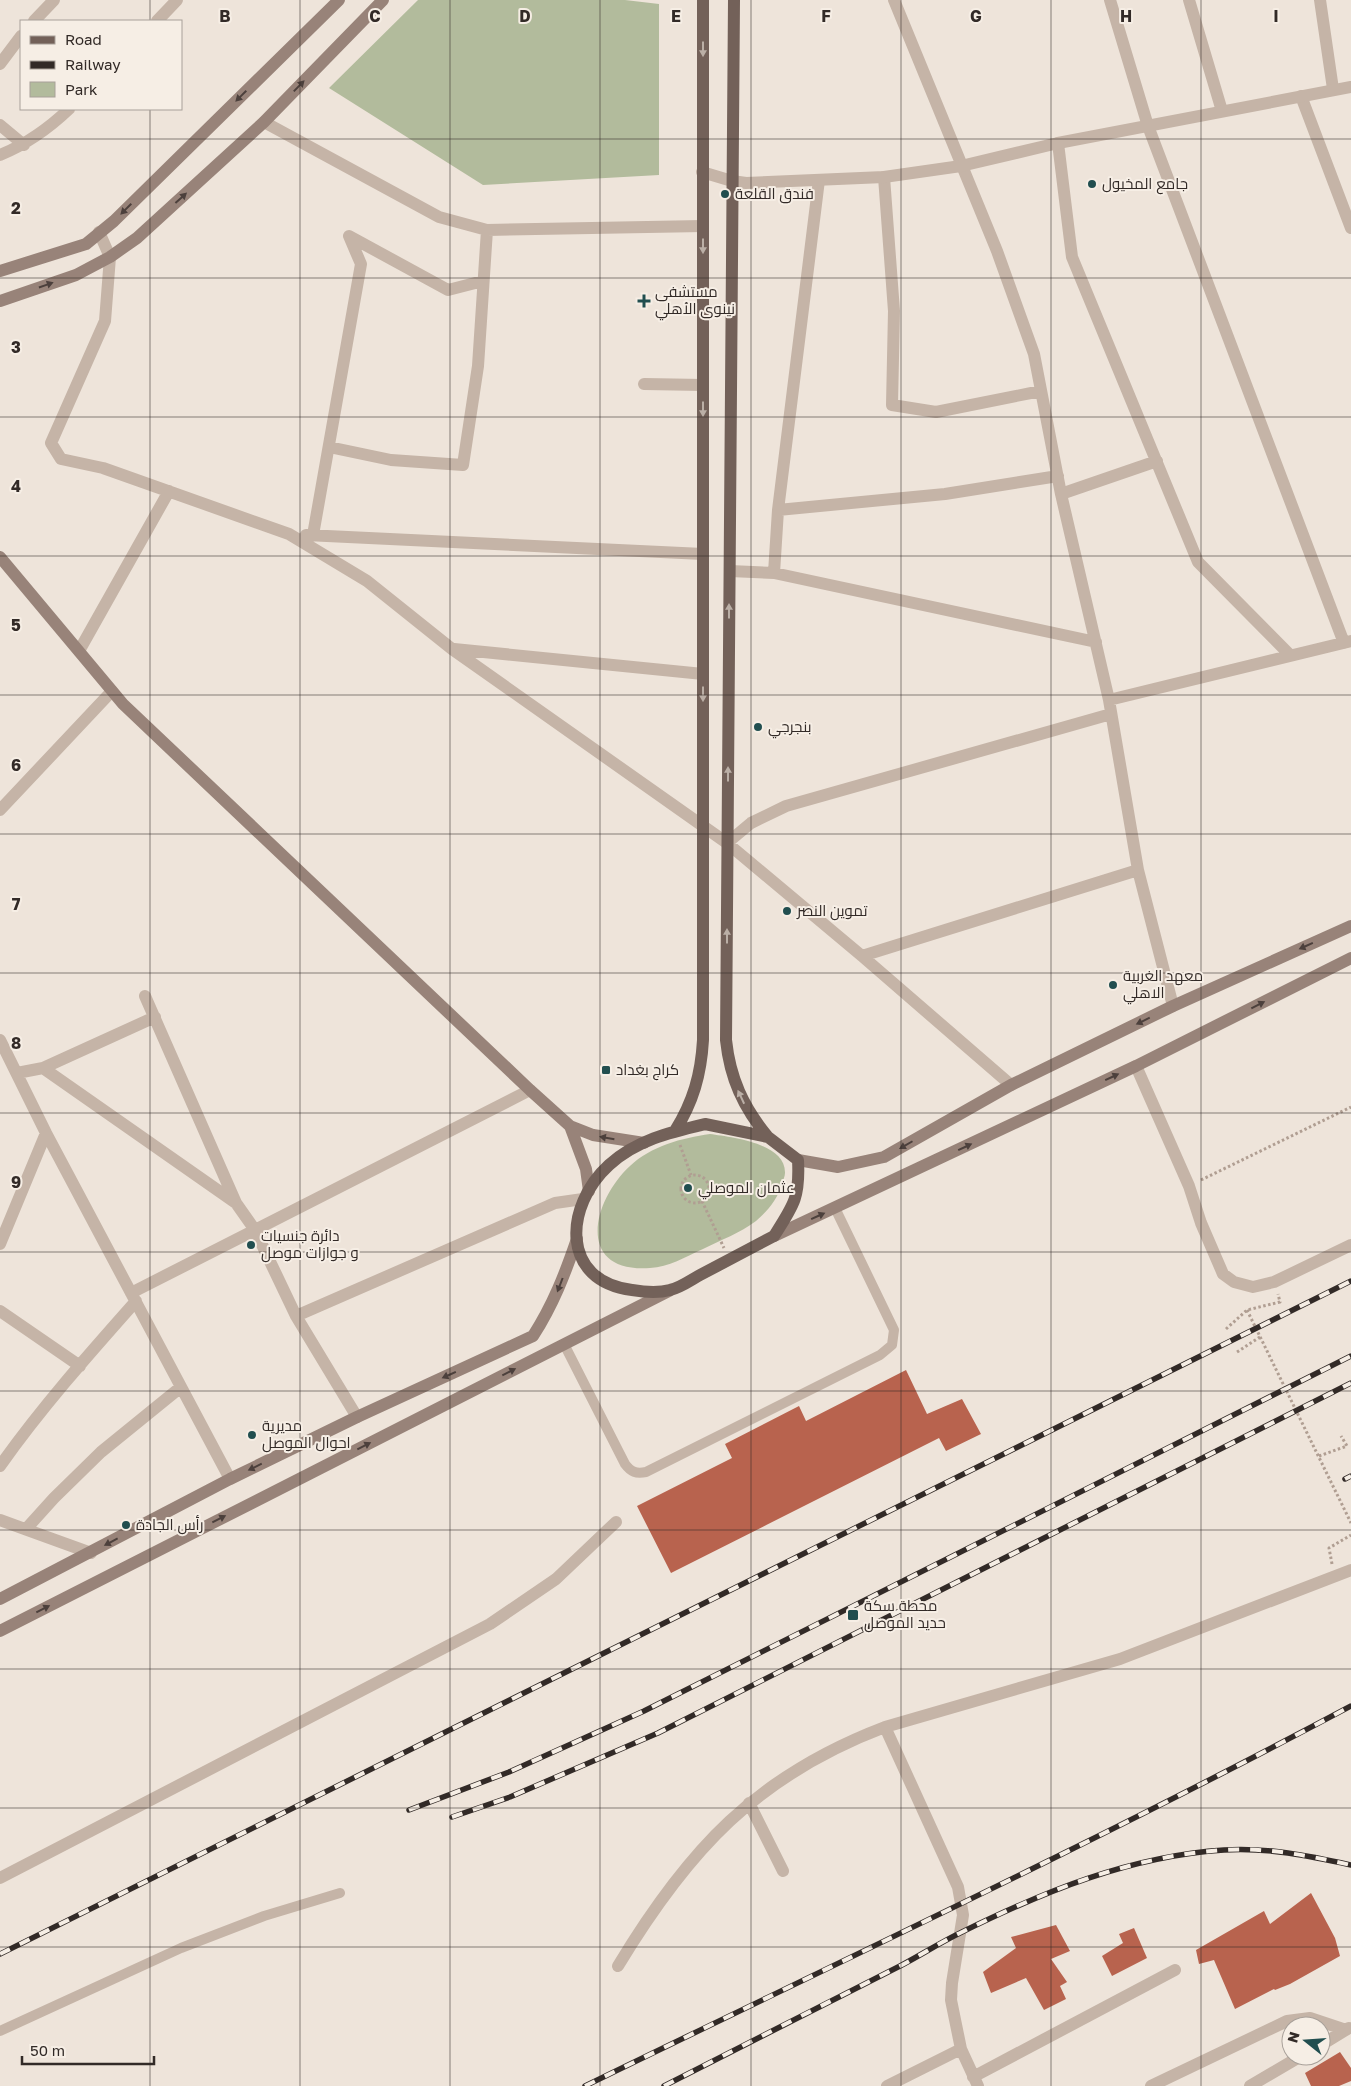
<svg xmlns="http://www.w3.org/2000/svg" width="1351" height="2086" viewBox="0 0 1351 2086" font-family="'Golos Text',Cairo,sans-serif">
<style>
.green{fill:#b2bb9c}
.building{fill:#b8634e}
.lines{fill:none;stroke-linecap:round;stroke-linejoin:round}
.path{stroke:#b09e92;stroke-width:3;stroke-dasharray:2.5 2.5;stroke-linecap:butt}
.service{stroke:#c5b4a7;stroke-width:10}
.minor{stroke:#c5b4a7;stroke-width:12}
.tertiary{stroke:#c5b4a7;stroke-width:12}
.secondary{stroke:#988379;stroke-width:12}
.primary{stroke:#736159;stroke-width:12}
.rail-casing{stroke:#322a27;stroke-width:5.5}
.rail{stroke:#f6eee5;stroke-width:4;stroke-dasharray:11;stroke-linecap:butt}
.oneway{fill:#bbafa6}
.oneway2{fill:#4c403c}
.grid{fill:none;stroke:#322a27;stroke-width:1;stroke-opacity:0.55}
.poi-dot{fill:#214e4f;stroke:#f6eee5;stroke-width:2}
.labels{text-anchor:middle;stroke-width:4;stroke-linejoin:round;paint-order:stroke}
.poi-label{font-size:15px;fill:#322a27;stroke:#f6eee5;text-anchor:start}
.grid-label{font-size:16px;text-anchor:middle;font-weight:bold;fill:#322a27;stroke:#f6eee5;stroke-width:4;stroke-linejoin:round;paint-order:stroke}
</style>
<rect width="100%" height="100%" fill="#eee4da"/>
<!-- green -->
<path class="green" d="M418 0H625L659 4V175L483 185 329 88Z
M710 1134C731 1137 786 1143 785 1173 785 1176 783 1180 782 1184 778 1198 768 1211 756 1221 740 1233 721 1240 703 1249 685 1257 669 1267 650 1268 575 1273 592 1201 630 1166 651 1146 682 1138 710 1134Z"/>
<!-- building -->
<path class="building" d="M906 1370 927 1414 962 1399 981 1434 946 1451 939 1438 671 1573 637 1506 732 1458 725 1444 799 1406 806 1421Z
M1311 1893 1335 1938 1340 1956 1290 1984 1275 1990 1274 1989 1235 2009 1214 1960 1199 1964 1196 1950 1264 1911 1270 1924Z
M1056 1925 1070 1951 1051 1959 1067 1982 1060 1986 1066 1999 1044 2010 1026 1978 991 1993 983 1972 1016 1948 1011 1937Z
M1134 1928 1147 1958 1112 1976 1102 1956 1123 1943 1119 1934Z
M1340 2052 1351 2068V2081L1339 2086H1311L1305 2073Z"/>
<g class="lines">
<!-- path -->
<path class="path" d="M680 1145 691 1175
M681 1189a14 14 0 1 1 28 0a14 14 0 1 1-28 0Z
M1201 1180 1351 1107
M702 1201 724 1248
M1247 1310 1351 1523
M1226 1329 1247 1310 1280 1302 1278 1294
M1237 1352 1260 1337
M1319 1456 1347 1446 1341 1436
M1332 1564 1329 1548 1351 1535"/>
<!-- service -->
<path class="service" d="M564 1344 625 1464C631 1472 636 1474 646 1472L880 1355 892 1345 894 1330 835 1208
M0 2031 181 1948 264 1916 340 1893"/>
<!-- minor -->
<path class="minor" d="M894 0 997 251 1034 354 1061 494 1109 700 1138 870 1173 1006
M1110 0 1148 126 1344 643
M1189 0 1222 111
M1320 0 1333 89
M34 21 54 0
M157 21 177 0
M0 64 21 36
M1301 96 1351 228
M264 122 439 217 487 230 703 226
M0 125 24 145
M1058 143 1072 257 1198 562 1290 655
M0 155C27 144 48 129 69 109
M884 177 894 311 892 405 936 412 1041 391
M99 232 110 257 105 321 51 443 61 459 103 468 289 534 367 581 452 649 727 843 862 956 1011 1085
M644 384 703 385
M329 447 391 460 463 465 478 366 487 230
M1061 494 1157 461
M778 510 819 180
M306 535 703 554
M313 535 361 264 349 236 448 290 483 281
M730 571 774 573 1096 642
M774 573 778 510 945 494 1058 476
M454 649 703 674
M79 651 169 491
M1109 700 1351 641
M0 810 112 691
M727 843 751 823 786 806 1111 714
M862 956 1138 870
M145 996 236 1203 255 1230 296 1316 357 1417
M0 1040 46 1133 230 1479
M1136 1066 1189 1186 1201 1223 1223 1274 1234 1282 1253 1287 1274 1282 1351 1245
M43 1068 236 1203
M17 1073 43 1068 155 1017
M0 1244 46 1133
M131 1293 530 1090
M0 1311 80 1366
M296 1316 555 1203 583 1199
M0 1466C41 1408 89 1354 136 1301
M0 1520 91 1553
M26 1529 54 1498 101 1452 181 1387
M749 1803 783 1871
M0 1878 490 1624 556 1579 616 1522
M618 1966C688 1850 756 1776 885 1727
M1321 2045 1349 2028
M973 2077 1175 1970
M887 2086 961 2049
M978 2086 961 2049 951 2000 952 1983 963 1915 958 1887 885 1727 1120 1659 1351 1570
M1151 2086 1287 2021 1310 2018 1346 2030
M1250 2086 1301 2056"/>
<!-- tertiary -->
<path class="tertiary" d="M702 172 732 181 746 183 884 177 961 166 1058 143 1351 87"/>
<!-- secondary -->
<path class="secondary" d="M0 271 86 244 114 221 339 0
M0 301 76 275 110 257 137 238 264 122 383 0
M0 557 123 704 530 1090 570 1126 593 1135 644 1143
M570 1126 586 1169 589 1191
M798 1160 838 1167 884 1157 1011 1085 1173 1006 1351 926
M774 1236 1136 1066 1351 958
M0 1599 230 1479 357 1417 533 1336C553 1305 565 1274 577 1239
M0 1631 669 1291"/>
<!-- primary -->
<path class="primary" d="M734 0 726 1040C730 1078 743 1107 768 1137
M705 1124 768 1137 798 1160C800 1197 794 1205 774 1236 749 1249 725 1262 700 1275 691 1280 680 1288 670 1290 659 1293 644 1292 632 1290 560 1281 564 1206 609 1165 636 1140 671 1132 705 1124Z
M675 1131C693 1102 701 1075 703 1040V0"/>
<defs>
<path id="rail" d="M1345 1479 1351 1476
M409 1810 509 1772 644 1711 1351 1356
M452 1817 510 1797 658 1733 1351 1383
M0 1954 1351 1281
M585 2086C841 1961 1100 1840 1351 1706
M664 2086C742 2046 821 2006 900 1966 921 1955 941 1942 962 1932 1045 1891 1131 1856 1224 1850 1266 1847 1310 1856 1351 1865"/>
</defs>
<!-- rail casing -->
<use href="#rail" class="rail-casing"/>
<!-- rail -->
<use href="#rail" class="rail"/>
</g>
<!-- one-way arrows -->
<defs><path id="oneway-solid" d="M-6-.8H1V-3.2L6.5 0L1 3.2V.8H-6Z" transform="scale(1.25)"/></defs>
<g class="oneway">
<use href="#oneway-solid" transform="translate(703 49) rotate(90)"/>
<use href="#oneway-solid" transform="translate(703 246) rotate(90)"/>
<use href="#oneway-solid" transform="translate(703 409) rotate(90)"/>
<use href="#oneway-solid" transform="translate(729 611) rotate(-90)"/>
<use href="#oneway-solid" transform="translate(703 694) rotate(90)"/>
<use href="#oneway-solid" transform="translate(728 774) rotate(-90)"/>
<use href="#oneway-solid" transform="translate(727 936) rotate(-90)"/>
<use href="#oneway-solid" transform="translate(741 1097) rotate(-115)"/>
</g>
<g class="oneway2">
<use href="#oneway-solid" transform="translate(299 86) rotate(-46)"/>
<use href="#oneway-solid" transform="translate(241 96) rotate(135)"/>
<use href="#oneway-solid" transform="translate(181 198) rotate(-42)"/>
<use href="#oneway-solid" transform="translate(126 209) rotate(135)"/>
<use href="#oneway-solid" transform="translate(46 285) rotate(-19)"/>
<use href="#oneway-solid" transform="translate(1306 946) rotate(156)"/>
<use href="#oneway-solid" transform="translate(1258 1005) rotate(-27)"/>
<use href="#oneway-solid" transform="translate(1143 1021) rotate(154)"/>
<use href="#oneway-solid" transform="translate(1112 1077) rotate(-25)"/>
<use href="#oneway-solid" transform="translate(607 1138) rotate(-170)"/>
<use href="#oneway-solid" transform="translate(906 1145) rotate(150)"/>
<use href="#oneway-solid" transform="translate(965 1147) rotate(-25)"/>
<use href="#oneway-solid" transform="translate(818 1216) rotate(-24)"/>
<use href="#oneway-solid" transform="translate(560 1285) rotate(111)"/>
<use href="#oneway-solid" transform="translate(509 1372) rotate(-27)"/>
<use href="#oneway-solid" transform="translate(449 1375) rotate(156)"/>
<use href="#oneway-solid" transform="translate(364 1446) rotate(-27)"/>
<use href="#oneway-solid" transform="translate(255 1467) rotate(154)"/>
<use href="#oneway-solid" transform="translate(219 1519) rotate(-27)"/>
<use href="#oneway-solid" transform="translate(111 1542) rotate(152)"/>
<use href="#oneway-solid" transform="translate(43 1609) rotate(-27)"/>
</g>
<!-- grid -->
<path class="grid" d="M150 0V21M300 0V2086M450 0V2086M600 0V2086M751 0V2086M901 0V2086M1051 0V2086M1201 0V2086M150 109V2086M0 139H1351M0 278H1351M0 417H1351M0 556H1351M0 695H1351M0 834H1351M0 973H1351M0 1113H1351M0 1252H1351M0 1391H1351M0 1530H1351M0 1669H1351M0 1808H1351M0 1947H1351"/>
<!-- markers -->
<g class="poi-dot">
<circle cx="1092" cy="184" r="5"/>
<circle cx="725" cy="194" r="5"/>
<path d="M641.5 293.5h5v5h5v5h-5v5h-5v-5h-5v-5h5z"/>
<circle cx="758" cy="727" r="5"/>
<circle cx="787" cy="911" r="5"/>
<circle cx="1113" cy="985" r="5"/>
<rect x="601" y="1065" width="10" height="10" rx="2.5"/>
<circle cx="688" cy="1188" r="5"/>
<circle cx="251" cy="1245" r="5"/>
<circle cx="252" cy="1435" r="5"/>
<circle cx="126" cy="1525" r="5"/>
<rect x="847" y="1609" width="12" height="12" rx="2.5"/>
</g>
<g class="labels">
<!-- poi labels -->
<g class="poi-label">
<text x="1102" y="189">جامع المخيول</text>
<text x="735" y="199">فندق القلعة</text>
<text x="655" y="297">مستشفى<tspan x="655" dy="17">نينوى الأهلي</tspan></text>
<text x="768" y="732">بنجرجي</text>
<text x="797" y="916">تموين النصر</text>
<text x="1123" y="981">معهد الغربية<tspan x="1123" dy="17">الاهلي</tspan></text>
<text x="616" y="1075">كراج بغداد</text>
<text x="698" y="1193">عثمان الموصلي</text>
<text x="261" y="1241">دائرة جنسيات<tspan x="261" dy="17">و جوازات موصل</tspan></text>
<text x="262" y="1431">مديرية<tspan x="262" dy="17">احوال الموصل</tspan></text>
<text x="136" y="1530">رأس الجادة</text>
<text x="864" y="1611">محطة سكة<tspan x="864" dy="17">حديد الموصل</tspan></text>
</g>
</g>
<g class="grid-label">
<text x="225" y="22">B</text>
<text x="375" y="22">C</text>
<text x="525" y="22">D</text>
<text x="676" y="22">E</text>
<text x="826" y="22">F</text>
<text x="976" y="22">G</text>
<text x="1126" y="22">H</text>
<text x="1276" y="22">I</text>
<text x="16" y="214">2</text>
<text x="16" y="353">3</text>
<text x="16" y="492">4</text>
<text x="16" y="631">5</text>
<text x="16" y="771">6</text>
<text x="16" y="910">7</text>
<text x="16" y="1049">8</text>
<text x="16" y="1188">9</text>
</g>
<!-- legend -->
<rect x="20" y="20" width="162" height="90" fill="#f6eee5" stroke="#a8a099"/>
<rect x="30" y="36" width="25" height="8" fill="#736159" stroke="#a8a099"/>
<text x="65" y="45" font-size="15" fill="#322a27">Road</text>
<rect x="30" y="61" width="25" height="8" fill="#322a27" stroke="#a8a099"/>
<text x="65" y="70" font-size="15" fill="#322a27">Railway</text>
<rect x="30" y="82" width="25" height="15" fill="#b2bb9c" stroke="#a8a099"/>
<text x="65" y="95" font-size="15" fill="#322a27">Park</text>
<!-- north arrow -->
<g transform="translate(1306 2041) rotate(287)"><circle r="24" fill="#f6eee5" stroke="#a8a099"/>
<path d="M0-4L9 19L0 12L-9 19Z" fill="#214e4f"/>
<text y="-8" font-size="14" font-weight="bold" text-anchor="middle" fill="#322a27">N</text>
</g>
<!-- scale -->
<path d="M22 2056v8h132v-8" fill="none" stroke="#322a27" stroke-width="2.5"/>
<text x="30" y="2056" font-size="15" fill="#322a27" stroke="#f6eee5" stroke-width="4" paint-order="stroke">50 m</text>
</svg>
